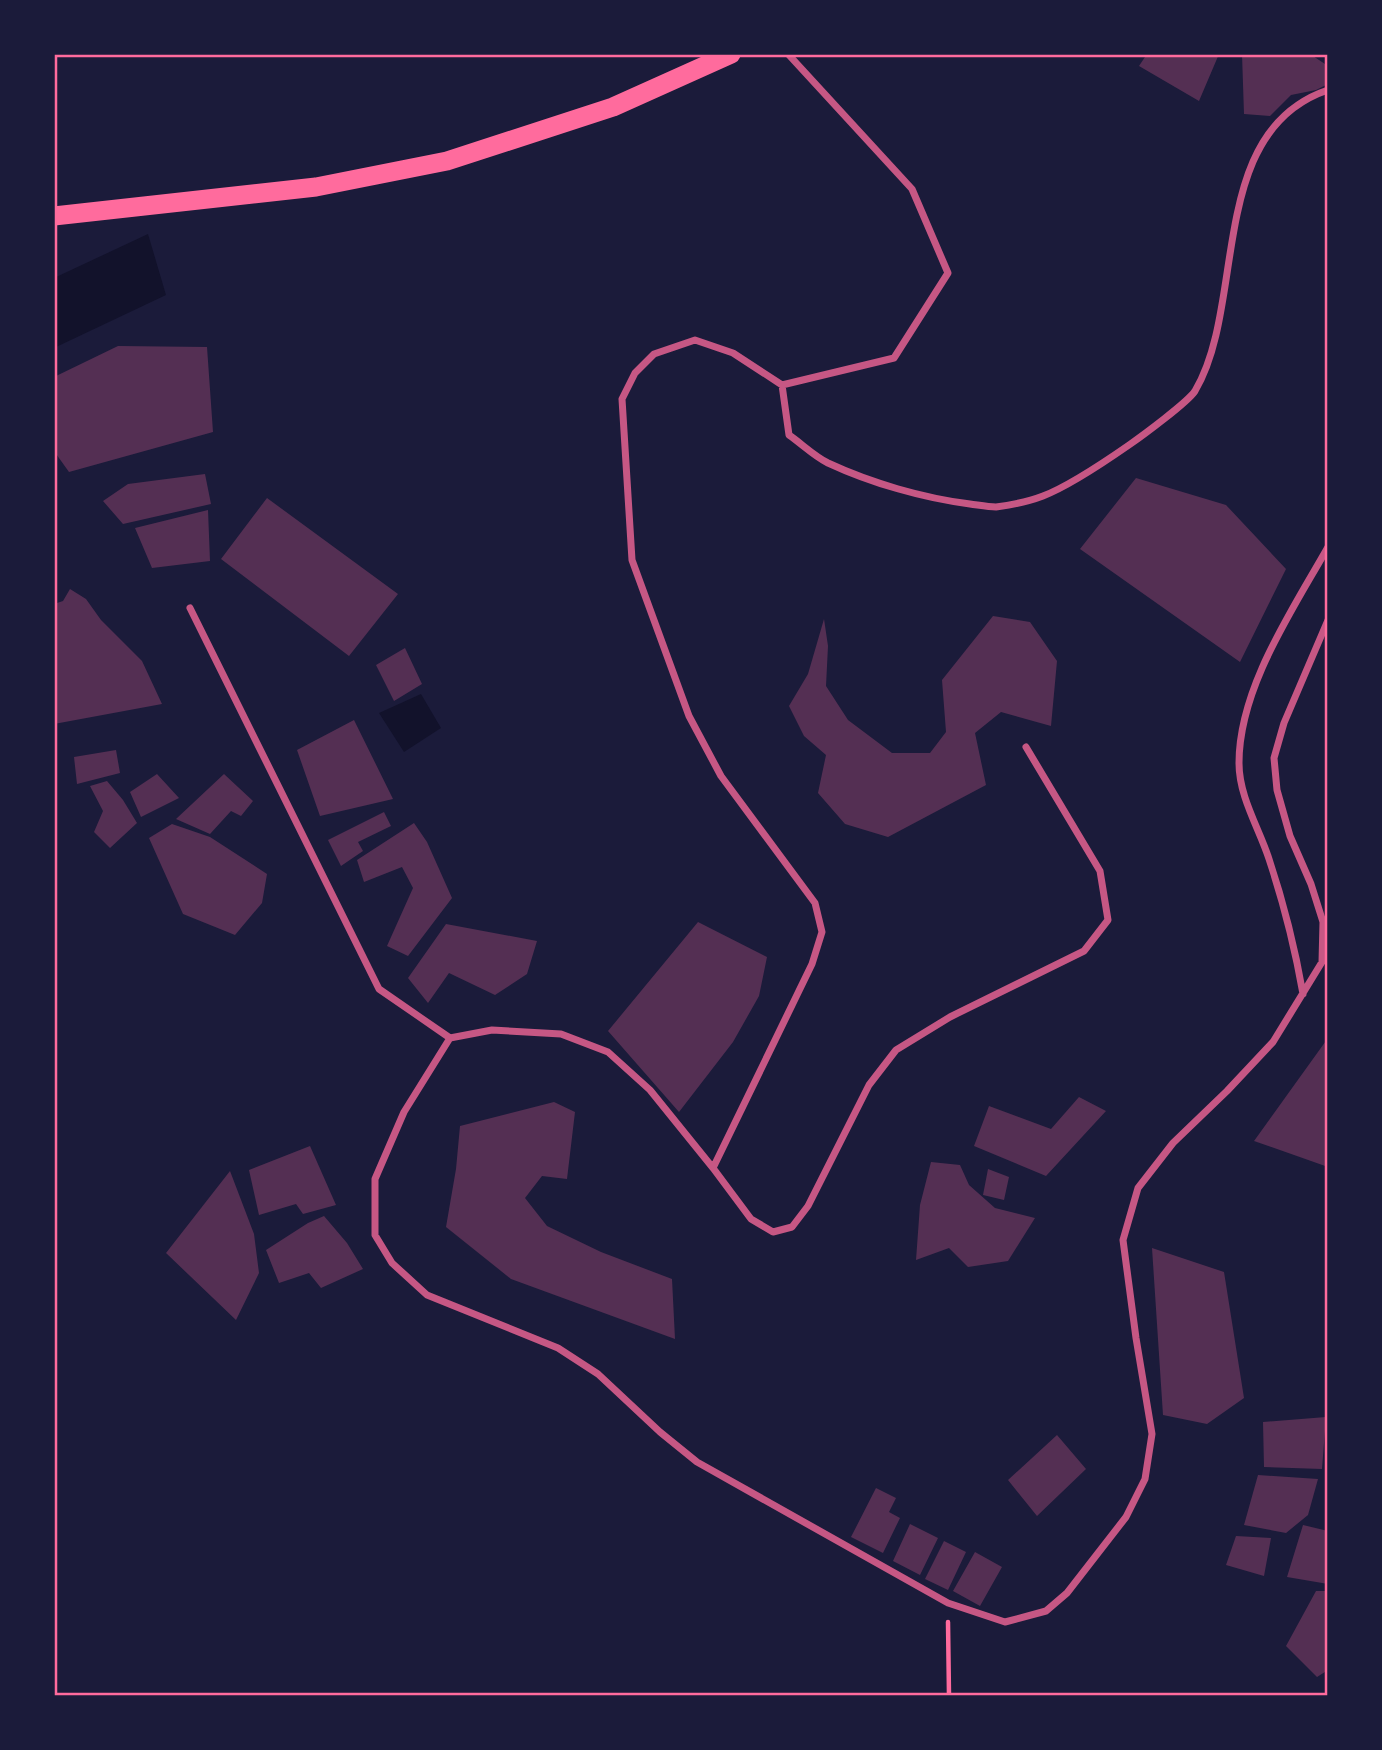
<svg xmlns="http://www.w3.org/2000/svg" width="1382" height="1750" viewBox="0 0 1382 1750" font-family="'Noto Sans',sans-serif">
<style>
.water{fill:#12122b}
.building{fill:#542f53}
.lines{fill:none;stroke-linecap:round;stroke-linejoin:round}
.path{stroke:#ff6b9d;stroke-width:4.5}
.minor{stroke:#c65784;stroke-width:7}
.trunk{stroke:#ff6b9d;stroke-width:19}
.neatline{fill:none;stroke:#ff6b9d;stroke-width:2.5}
</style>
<rect width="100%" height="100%" fill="#1b1b3a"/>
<!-- water -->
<path class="water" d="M148 234 166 295 54 348V278Z
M421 694 441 728 404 752 379 713Z"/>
<!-- building -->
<path class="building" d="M1147 54H1219L1199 101 1139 66Z
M1242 54H1310L1328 66V84L1316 90 1291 95 1270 116 1244 114Z
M118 346 207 347 213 432 69 472 54 451V377Z
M205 474 211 504 123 524 103 501 128 484Z
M1136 478 1226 505 1286 569 1240 662 1080 549Z
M267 498 398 594 349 656 221 559Z
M208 510 210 561 152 568 135 528Z
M70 589 86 599 101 620 142 661 162 704 54 724V604L63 601Z
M993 616 1030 622 1057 661 1051 726 1001 712 975 733 986 785 888 837 845 824 818 793 826 755 804 736 789 706 808 674 824 619 828 646 826 686 848 720 892 753H930L946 732 942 680Z
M405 648 422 684 394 701 376 665Z
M354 720 393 799 320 816 297 750Z
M116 750 120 773 77 784 74 757Z
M157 774 179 798 141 817 130 792Z
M224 774 253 801 241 816 231 811 210 834 176 819Z
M107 781 123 800 137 823 110 848 94 832 103 811 90 786Z
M384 812 391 826 358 842 363 851 341 866 328 840Z
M414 823 427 842 452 898 408 956 387 946 413 888 402 867 364 882 357 860Z
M172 824 210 837 267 874 262 903 235 935 183 914 149 838Z
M698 922 767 957 759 996 733 1042 679 1112 608 1031Z
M446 924 537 941 527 974 495 995 449 973 428 1003 408 978Z
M1328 1038V1167L1254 1141Z
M1079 1097 1106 1111 1046 1176 974 1146 989 1106 1051 1129Z
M554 1102 575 1112 567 1179 542 1176 525 1198 547 1226 601 1252 672 1279 675 1339 511 1279 446 1227 456 1169 460 1126Z
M310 1146 336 1205 303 1214 296 1204 259 1215 249 1170Z
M931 1162 960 1165 969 1185 995 1208 1035 1218 1008 1261 968 1267 949 1248 916 1260 920 1205Z
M988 1169 1009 1177 1004 1200 983 1195Z
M230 1171 254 1234 259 1273 236 1320 166 1253Z
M324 1216 347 1243 363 1269 321 1288 309 1273 279 1283 266 1250 308 1223Z
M1152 1248 1224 1272 1244 1398 1207 1424 1163 1415Z
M1326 1417 1322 1469 1264 1467 1263 1422Z
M1057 1435 1086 1469 1037 1516 1008 1480Z
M1258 1475 1318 1479 1308 1515 1286 1533 1244 1525Z
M876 1488 896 1498 889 1512 900 1518 883 1553 851 1537Z
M910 1524 938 1538 920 1575 893 1561Z
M1303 1525 1328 1531V1584L1287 1577Z
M1236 1536 1271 1538 1264 1576 1226 1565Z
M944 1541 966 1552 948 1590 925 1579Z
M975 1552 1002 1567 980 1606 953 1591Z
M1316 1591H1328V1670L1317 1677 1286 1646Z"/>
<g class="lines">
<!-- path -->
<path class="path" d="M948 1622 949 1696"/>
<!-- minor -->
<path class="minor" d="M788 54 912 189 948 273 894 358 782 385 733 353 695 340 654 354 635 373 622 399 632 560 689 716 721 776 815 903 822 932 812 964 713 1168 650 1090 608 1052 561 1034 492 1030 450 1038 404 1112 375 1179V1235L392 1263 427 1295 558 1348 598 1374 660 1432 697 1462 948 1603 1005 1622 1046 1611 1067 1593 1126 1517 1145 1479 1152 1434 1136 1338 1123 1240 1138 1188 1173 1143 1227 1091 1273 1042 1322 962 1323 922 1311 884 1290 836 1277 790 1274 758 1284 723 1328 620
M782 385 789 435C802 444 814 456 828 463 871 483 923 498 970 504 978 505 988 507 996 507 1011 505 1030 501 1043 496 1069 486 1106 461 1129 445 1142 436 1188 402 1195 391 1247 304 1206 131 1328 90
M190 608 379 989 450 1038
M1303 994C1295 948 1284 904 1269 859 1259 828 1239 797 1239 763 1239 688 1292 611 1328 547
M713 1168 751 1219 773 1232 792 1227 808 1206 869 1085 896 1050 950 1017 1084 951 1108 920 1100 871 1026 747"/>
<!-- trunk -->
<path class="trunk" d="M54 216 316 187 447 161 613 107 731 54"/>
</g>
<!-- border -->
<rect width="1382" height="1750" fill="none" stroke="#1b1b3a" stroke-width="112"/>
<rect x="56" y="56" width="1270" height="1638" class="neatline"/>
</svg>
